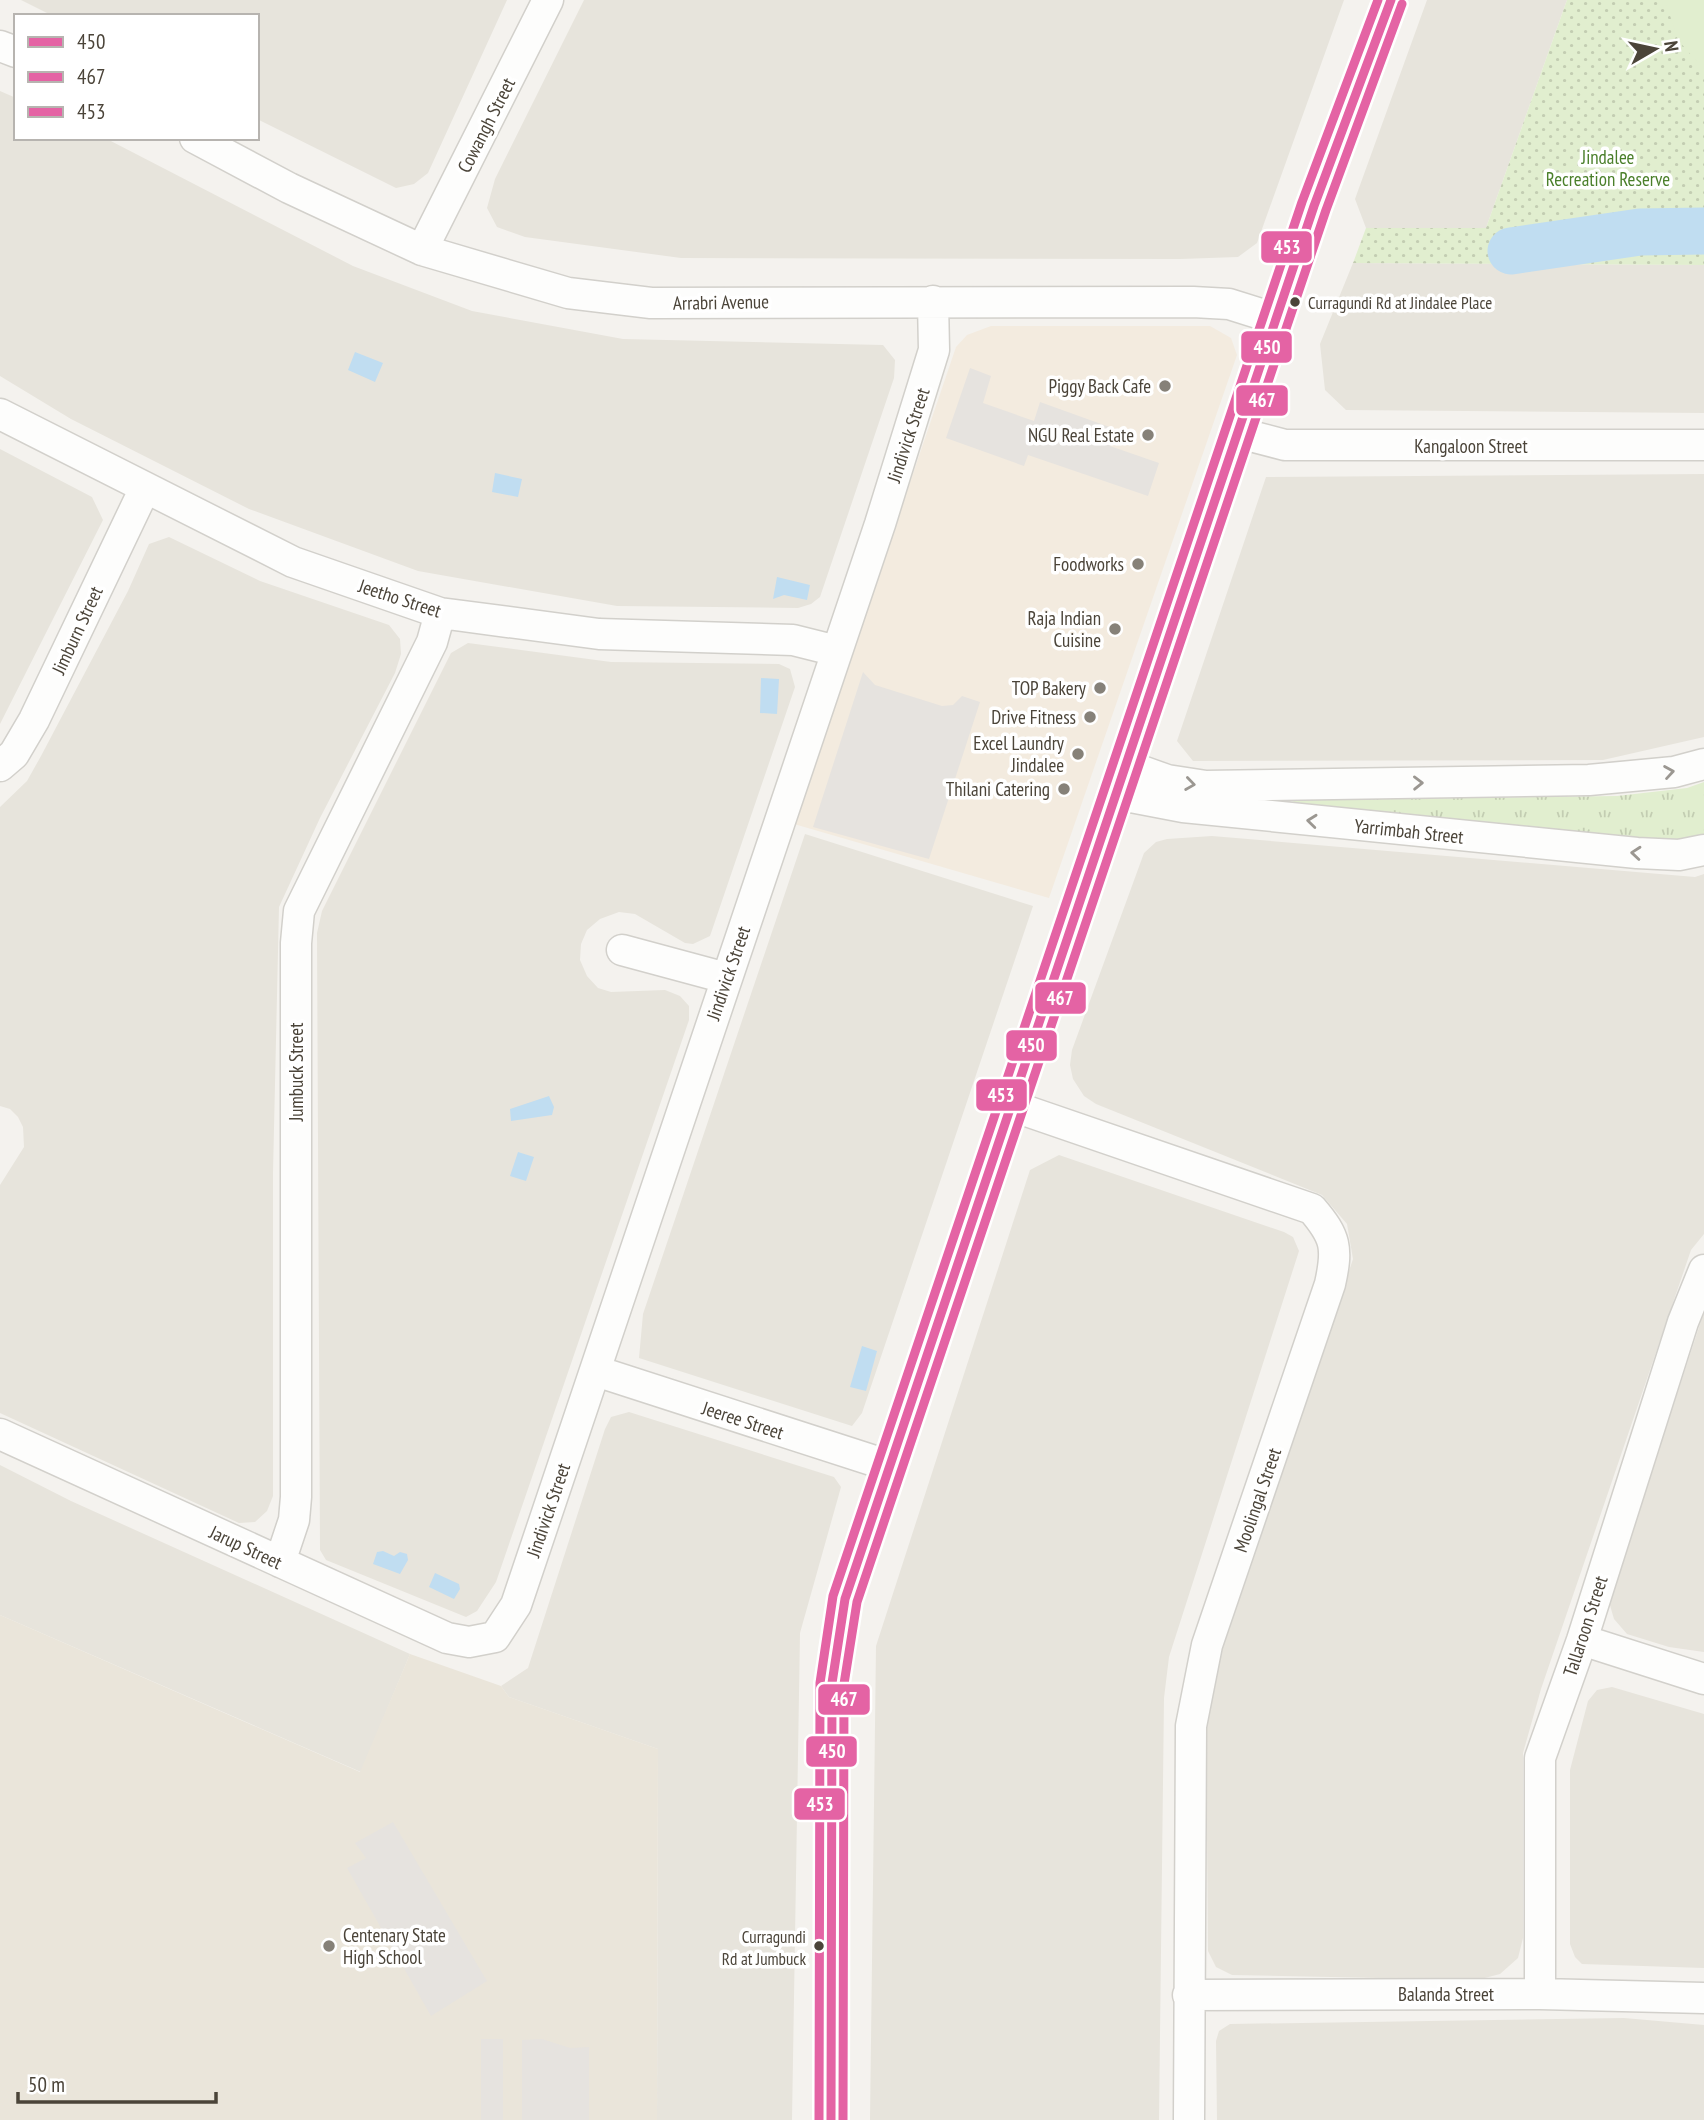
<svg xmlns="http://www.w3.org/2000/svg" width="1704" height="2120" viewBox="0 0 1704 2120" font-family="'PT Sans Narrow',sans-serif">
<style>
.residential{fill:#e7e4dc}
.commercial{fill:#f3ebdf}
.education{fill:#eae5da}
.grass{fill:url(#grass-tufts)}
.park{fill:url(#park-dots)}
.pitch{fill:#e1eecf}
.parking{fill:#e6e3df}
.water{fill:#c0ddf1}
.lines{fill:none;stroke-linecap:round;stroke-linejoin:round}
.river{stroke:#c0ddf1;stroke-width:47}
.minor-casing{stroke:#d2d0cb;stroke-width:33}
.minor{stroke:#fdfdfc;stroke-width:30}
.bus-1-casing{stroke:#fff;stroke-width:14}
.bus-2-casing{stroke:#fff;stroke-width:14}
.bus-3-casing{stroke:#fff;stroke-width:14}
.bus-1{stroke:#e463a4;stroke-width:9}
.bus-2{stroke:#e463a4;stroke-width:9}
.bus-3{stroke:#e463a4;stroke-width:9}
.oneway{stroke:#9b9791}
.bus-dot{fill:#4b4439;stroke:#fff;stroke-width:2.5}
.poi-dot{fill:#868178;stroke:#fff;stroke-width:2.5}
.labels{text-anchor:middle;stroke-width:7;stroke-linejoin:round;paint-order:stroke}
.bus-label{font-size:17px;fill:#4b4439;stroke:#fff;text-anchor:start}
.street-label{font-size:19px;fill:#4b4439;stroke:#fff}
.park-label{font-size:19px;fill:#4a7f2a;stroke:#fff}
.poi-label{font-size:19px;fill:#4b4439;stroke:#fff;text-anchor:end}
.line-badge{stroke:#fff;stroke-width:2.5}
.badge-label{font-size:19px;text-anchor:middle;font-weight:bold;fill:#fff}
</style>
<defs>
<pattern id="grass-tufts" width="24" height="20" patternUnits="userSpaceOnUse" patternTransform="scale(1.75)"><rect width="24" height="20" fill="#e1eecf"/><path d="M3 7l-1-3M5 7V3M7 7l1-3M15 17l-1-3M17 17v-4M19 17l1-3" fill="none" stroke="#c3cdb2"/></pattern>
<pattern id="park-dots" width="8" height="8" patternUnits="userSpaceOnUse" patternTransform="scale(1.75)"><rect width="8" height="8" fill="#e1eecf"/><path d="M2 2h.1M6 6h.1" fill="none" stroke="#c3cdb2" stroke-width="1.8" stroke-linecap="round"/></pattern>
</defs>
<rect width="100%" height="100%" fill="#f4f2ee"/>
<!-- residential -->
<path class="residential" d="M21 0H507L428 173 414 184 396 188 257 119V16H53Z
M584 0H1344L1257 243 1238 257 1180 259 681 258 525 237 497 227 487 208 495 179Z
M1427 0H1567L1486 228H1366L1355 199Z
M0 91 16 98V138H105L353 266 472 311 623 339 883 345 895 360 894 378 820 597 811 604 798 608 617 606 418 571 249 509 71 419 0 376Z
M1353 263 1704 265V413L1346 410 1325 390 1320 344Z
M0 449 92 497 103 520 0 724Z
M1704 474V737L1603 760 1193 761 1177 741 1266 477Z
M169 537 260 581 389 625 400 639 401 654 395 673 320 818 279 907 273 1173V1496L267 1511 255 1522 239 1523 0 1413V1185L24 1147 23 1127 18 1117 10 1109 0 1106V807L27 781 41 756 128 591 149 544Z
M468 643 611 662 779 664 790 669 795 687 710 936 693 944 685 943 635 914 619 912 600 919 587 930 581 944 580 960 587 976 598 988 611 992 665 990 680 996 689 1006V1020L496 1582 477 1611 466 1617 326 1560 320 1550 317 933 322 911 451 653Z
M805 834 1033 906 862 1413 852 1426 639 1358 643 1314Z
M1212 836 1695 877 1704 874V1234L1691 1250 1541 1689 1523 1753V1938L1518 1958 1500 1974 1477 1980 1232 1975 1216 1967 1208 1951 1206 1723 1209 1687 1353 1259 1347 1224 1322 1195 1096 1104 1084 1096 1073 1079 1070 1065 1072 1050 1144 853 1156 842 1167 839Z
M1059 1155 1284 1232 1293 1237 1299 1251 1169 1657 1164 1698 1159 2120H870L876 1646 1030 1170Z
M1704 1312V1652L1669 1647 1627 1634 1614 1619 1609 1602Z
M629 1412 834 1477 841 1487 800 1633 792 2120H657L658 1749 509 1697 501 1686 528 1668 605 1429 611 1417Z
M0 1465 71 1501 410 1654 361 1772 0 1615Z
M1612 1687 1704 1714V1968L1582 1964 1575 1957 1570 1944V1770L1588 1701 1597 1690Z
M1624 2018 1704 2025V2120H1217L1216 2041 1219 2031 1230 2024Z"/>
<!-- commercial -->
<path class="commercial" d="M991 326H1210L1231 338 1237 355 1049 898 794 824 956 347 967 335Z"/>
<!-- education -->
<path class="education" d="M0 1615 360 1772 410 1654 501 1686 509 1697 658 1749 657 2120H0Z"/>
<!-- grass -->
<path class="grass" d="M1704 782V840L1680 845 1288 804 1296 800 1617 796 1687 788Z"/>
<!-- park -->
<path class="park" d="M1567 0H1704V265L1353 263 1366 228H1486Z"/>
<!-- pitch -->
<path class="pitch" d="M1665 0H1704V70L1678 40Z"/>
<!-- parking -->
<path class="parking" d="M970 368 991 376 983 403 1034 421 1040 402 1115 429 1110 446 1159 463 1148 496 1028 455 1024 466 946 438Z
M863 672 875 685 942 706 953 705 962 696 980 702 929 859 813 827Z
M393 1822 487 1981 431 2016 347 1868 366 1858 355 1843Z
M481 2039H503V2120H481Z
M542 2039 570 2048 589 2047V2120H522V2040Z"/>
<!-- water -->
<path class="water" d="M355 352 383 363 375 382 348 370Z
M495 473 522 479 518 497 492 492Z
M777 577 810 585 807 600 784 595 773 599Z
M761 678 779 679 777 714 760 713Z
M549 1096 554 1107 552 1115 511 1121 510 1109Z
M518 1152 534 1157 526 1181 510 1176Z
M862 1346 877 1351 866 1391 850 1387Z
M383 1551 394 1556 400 1552 407 1554 408 1560 400 1574 373 1564 377 1552Z
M435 1573 459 1584 460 1589 454 1599 429 1587Z"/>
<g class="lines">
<!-- river -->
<path class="river" d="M1511 251 1640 232 1704 231"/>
<defs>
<path id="minor" d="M0 46 16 52
M195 138 289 188 422 250 568 293 651 303 1193 302 1229 304 1277 319
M422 250 548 0
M0 414 293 562 440 613 599 634 793 640 837 651
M1239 433 1285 445H1704
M1125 765 1167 780 1206 786 1589 780 1674 772 1704 764
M0 766 14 754 34 720 145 488
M1115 794 1183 807 1637 853 1679 855 1704 850
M622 950 726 978
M1012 1106 1312 1209C1336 1237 1338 1248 1330 1284L1207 1645 1191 1726 1189 2120
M596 1371 890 1466
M0 1434 447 1638 469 1642 495 1637 516 1605 880 524 934 350 933 301
M280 1562 294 1520 296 1497V943L299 911 432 642 440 613
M1582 1640 1704 1679
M1540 1994V1758L1582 1640 1683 1322 1704 1270
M1188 1995 1540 1994 1704 1998
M831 2120 832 1683 845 1599 1314 206 1391 0"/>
</defs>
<!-- minor casing -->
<use href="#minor" class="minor-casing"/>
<!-- minor -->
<use href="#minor" class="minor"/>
<defs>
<path id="bus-1" d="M831 2120 832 1683 845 1599 1314 206 1391 0"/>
<path id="bus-2" d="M843 2120 844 1684 857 1602 1326 210 1402 4"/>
<path id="bus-3" d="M819 2120 820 1683 833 1596 1302 202 1378 0"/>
</defs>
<!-- bus-1 casing -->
<use href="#bus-1" class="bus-1-casing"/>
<!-- bus-2 casing -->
<use href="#bus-2" class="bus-2-casing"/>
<!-- bus-3 casing -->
<use href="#bus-3" class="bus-3-casing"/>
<!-- bus-1 -->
<use href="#bus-1" class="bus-1"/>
<!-- bus-2 -->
<use href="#bus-2" class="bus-2"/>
<!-- bus-3 -->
<use href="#bus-3" class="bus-3"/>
</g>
<!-- one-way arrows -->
<defs><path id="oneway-chevron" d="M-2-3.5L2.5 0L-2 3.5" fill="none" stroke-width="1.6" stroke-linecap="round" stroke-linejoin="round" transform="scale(1.75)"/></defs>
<g class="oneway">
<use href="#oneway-chevron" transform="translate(1669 772) rotate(-9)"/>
<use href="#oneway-chevron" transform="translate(1418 783) rotate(-1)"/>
<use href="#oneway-chevron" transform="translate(1190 784) rotate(8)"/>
<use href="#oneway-chevron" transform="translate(1312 821) rotate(-174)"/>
<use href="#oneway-chevron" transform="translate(1636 853) rotate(-175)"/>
</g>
<!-- markers -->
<g class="bus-dot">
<circle cx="1295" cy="302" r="6"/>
<circle cx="819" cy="1946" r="6"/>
</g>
<g class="poi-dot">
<circle cx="1165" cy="386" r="7"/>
<circle cx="1148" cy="435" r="7"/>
<circle cx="1138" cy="564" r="7"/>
<circle cx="1115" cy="629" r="7"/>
<circle cx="1100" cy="688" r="7"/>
<circle cx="1090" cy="717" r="7"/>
<circle cx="1078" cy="754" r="7"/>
<circle cx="1064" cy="789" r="7"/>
<circle cx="329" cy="1946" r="7"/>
</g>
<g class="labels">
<!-- bus labels -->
<g class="bus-label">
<text x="1308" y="309">Curragundi Rd at Jindalee Place</text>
<text x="806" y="1943" text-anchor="end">Curragundi<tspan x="806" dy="22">Rd at Jumbuck</tspan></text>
</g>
<!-- street labels -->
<g class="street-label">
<text transform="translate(486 125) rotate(-63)" y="7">Cowangh Street</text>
<text transform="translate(721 302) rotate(-1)" y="7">Arrabri Avenue</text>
<text transform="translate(908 435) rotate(-72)" y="7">Jindivick Street</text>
<text x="1471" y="453">Kangaloon Street</text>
<text transform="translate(400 598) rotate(18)" y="7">Jeetho Street</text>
<text transform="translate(77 630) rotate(-65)" y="7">Jimburn Street</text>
<text transform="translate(1409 831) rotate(6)" y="7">Yarrimbah Street</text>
<text transform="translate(728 973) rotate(-71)" y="7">Jindivick Street</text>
<text transform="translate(296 1072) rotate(-90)" y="7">Jumbuck Street</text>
<text transform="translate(743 1420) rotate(18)" y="7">Jeeree Street</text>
<text transform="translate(1257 1500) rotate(-71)" y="7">Moolingal Street</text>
<text transform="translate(548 1510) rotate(-71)" y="7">Jindivick Street</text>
<text transform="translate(246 1547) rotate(25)" y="7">Jarup Street</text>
<text transform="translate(1585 1626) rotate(-72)" y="7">Tallaroon Street</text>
<text x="1446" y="2001">Balanda Street</text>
</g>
<!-- park labels -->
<g class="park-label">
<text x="1608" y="164">Jindalee<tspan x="1608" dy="22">Recreation Reserve</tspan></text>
</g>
<!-- poi labels -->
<g class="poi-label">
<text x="1151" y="393">Piggy Back Cafe</text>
<text x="1134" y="442">NGU Real Estate</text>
<text x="1124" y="571">Foodworks</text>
<text x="1101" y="625">Raja Indian<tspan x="1101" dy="22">Cuisine</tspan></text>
<text x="1086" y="695">TOP Bakery</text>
<text x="1076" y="724">Drive Fitness</text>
<text x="1064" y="750">Excel Laundry<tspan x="1064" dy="22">Jindalee</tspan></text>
<text x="1050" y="796">Thilani Catering</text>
<text x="343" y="1942" text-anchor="start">Centenary State<tspan x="343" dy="22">High School</tspan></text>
</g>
</g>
<g class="line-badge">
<rect x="1260" y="230" width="53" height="34" rx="7" fill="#e463a4"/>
<rect x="1240" y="330" width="53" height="34" rx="7" fill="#e463a4"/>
<rect x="1235" y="384" width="54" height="33" rx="7" fill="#e463a4"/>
<rect x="1034" y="981" width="53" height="34" rx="7" fill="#e463a4"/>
<rect x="1005" y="1029" width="53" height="33" rx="7" fill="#e463a4"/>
<rect x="975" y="1078" width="53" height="34" rx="7" fill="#e463a4"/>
<rect x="817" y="1683" width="54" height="33" rx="7" fill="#e463a4"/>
<rect x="805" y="1735" width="53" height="33" rx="7" fill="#e463a4"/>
<rect x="793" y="1787" width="53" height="34" rx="7" fill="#e463a4"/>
</g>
<g class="badge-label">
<text x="1287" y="254">453</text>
<text x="1267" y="354">450</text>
<text x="1262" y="407">467</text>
<text x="1060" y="1005">467</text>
<text x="1031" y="1052">450</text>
<text x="1001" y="1102">453</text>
<text x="844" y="1706">467</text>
<text x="832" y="1758">450</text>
<text x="820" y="1811">453</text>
</g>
<!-- legend -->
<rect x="14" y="14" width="245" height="126" fill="#ffffff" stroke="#b7b4b0" stroke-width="2"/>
<rect x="28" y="37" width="35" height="10" fill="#e463a4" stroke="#b7b4b0" stroke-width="2"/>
<text x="77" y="49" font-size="21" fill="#4b4439">450</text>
<rect x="28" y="72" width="35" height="10" fill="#e463a4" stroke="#b7b4b0" stroke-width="2"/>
<text x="77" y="84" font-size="21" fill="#4b4439">467</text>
<rect x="28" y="107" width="35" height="10" fill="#e463a4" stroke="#b7b4b0" stroke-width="2"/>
<text x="77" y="119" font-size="21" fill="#4b4439">453</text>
<!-- north arrow -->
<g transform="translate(1655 49) rotate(81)" stroke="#ffffff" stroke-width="5" paint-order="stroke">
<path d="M0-5L12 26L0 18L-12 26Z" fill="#4b4439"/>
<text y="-10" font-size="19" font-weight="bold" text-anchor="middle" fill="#4b4439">N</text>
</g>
<!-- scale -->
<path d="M18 2092v10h198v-10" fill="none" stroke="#4b4439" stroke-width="3.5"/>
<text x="28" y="2092" font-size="21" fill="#4b4439" stroke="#ffffff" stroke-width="5" paint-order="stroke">50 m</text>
</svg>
